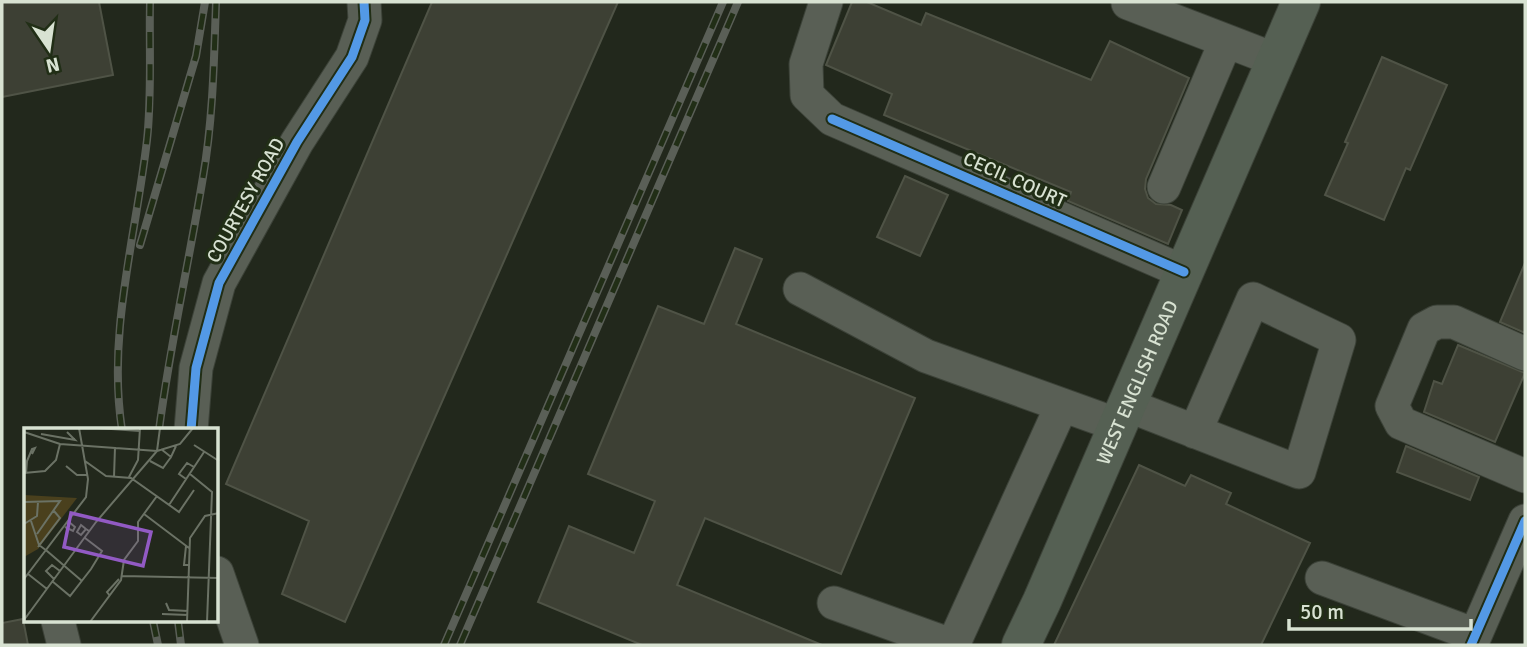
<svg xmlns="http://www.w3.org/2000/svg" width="1527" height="647" viewBox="0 0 1527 647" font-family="Signika,sans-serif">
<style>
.building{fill:#3d4034;stroke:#4f5346;stroke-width:2}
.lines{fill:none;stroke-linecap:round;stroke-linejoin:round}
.minor-casing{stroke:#3c4238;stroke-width:35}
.major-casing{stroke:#3c4238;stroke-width:40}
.minor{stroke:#595f55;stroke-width:33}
.major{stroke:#556053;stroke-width:38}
.rail-casing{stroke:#5a5f57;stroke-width:8}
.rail{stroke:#212e16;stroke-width:5;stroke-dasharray:16;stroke-linecap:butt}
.cycleway-casing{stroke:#212e16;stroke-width:13}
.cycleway{stroke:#5399e6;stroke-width:9}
.labels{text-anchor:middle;stroke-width:6;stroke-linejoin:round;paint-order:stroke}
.street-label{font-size:19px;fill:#d8e2d2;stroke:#212e16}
.inset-road{fill:none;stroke:#6b7265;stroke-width:2}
.view{fill:#925ac4;fill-opacity:0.15;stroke:#925ac4;stroke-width:3.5}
.inset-edge{fill:none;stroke:#d8e2d2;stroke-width:3.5}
</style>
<rect width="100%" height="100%" fill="#22281c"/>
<!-- building -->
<path class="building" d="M2 2H99L113 75 2 97Z
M432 2H618L345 622 282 594 309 521 226 484Z
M852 2H867L921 25 926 13 1091 80 1110 41 1189 78 1146 179 1145 189 1148 198 1156 204 1171 205 1182 210 1168 244 1068 201 1071 192 884 115 892 94 826 65Z
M1382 57 1447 85 1410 170 1406 168 1384 220 1325 195 1348 143 1345 142Z
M905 176 948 195 920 256 877 237Z
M735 248 762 259 736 324 915 398 841 574 705 518 677 585 822 645H642L538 602 569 526 634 553 655 501 588 474 658 306 704 324Z
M1525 263V333L1500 322Z
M1458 345 1525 373 1495 442 1424 412 1434 381 1442 384Z
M1406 446 1479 477 1470 500 1397 472Z
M1139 465 1185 486 1191 475 1231 493 1226 504 1310 543 1261 645H1054Z
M23 619 28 645H2V623Z"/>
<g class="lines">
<defs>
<path id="minor" d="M826 2 806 64 807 95 832 119 1184 272
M1128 3 1276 60
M1164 187 1226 41
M800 289 926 356 1118 425
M1525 354 1454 322H1437L1424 329 1392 406 1401 423 1525 476
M1127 405 1299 472 1339 340 1253 299 1195 432
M191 430 196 368 219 283 297 142 352 57 365 20 364 2
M217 573 242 645
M1322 578 1475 635
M834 603 951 645
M58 621 64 645
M953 645 1062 405
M1471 645 1525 521"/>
<g id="major">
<path id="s1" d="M1021 645 1042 601 1301 2"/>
</g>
</defs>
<!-- minor casing -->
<use href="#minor" class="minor-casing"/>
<!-- major casing -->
<use href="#major" class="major-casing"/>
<!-- minor -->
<use href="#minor" class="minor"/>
<!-- major -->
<use href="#major" class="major"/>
<defs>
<path id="rail" d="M140 245 196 56 205 2
M122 430C107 333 136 236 147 140 152 95 149 47 150 2
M159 430C170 345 189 262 203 177 213 120 214 60 216 2
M153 621 158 645
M178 621 181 645
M444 645 723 2
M460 645 738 2"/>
</defs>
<!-- rail casing -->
<use href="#rail" class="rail-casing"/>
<!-- rail -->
<use href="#rail" class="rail"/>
<defs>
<path id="cycleway" d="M832 119 1184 272
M191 430 196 368 219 283 297 142 352 57 365 20 364 2
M1471 645 1525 521"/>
</defs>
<!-- cycleway casing -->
<use href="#cycleway" class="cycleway-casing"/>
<!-- cycleway -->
<use href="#cycleway" class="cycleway"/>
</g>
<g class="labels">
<!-- street labels -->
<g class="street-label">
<text transform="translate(1015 179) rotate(24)" y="7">CECIL COURT</text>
<text transform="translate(245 200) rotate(-61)" y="7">COURTESY ROAD</text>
<text dy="7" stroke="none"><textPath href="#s1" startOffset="287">WEST ENGLISH ROAD</textPath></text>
</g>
</g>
<!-- overview -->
<g transform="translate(24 428)">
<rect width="194" height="194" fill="#22281c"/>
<path d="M0 67 53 70 14 121 0 129Z" fill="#4a401d"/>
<path class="inset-road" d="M73 0 116 3M0 4 36 16 133 23M17 6 51 12 43 4M170 17 195 33M137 21 147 29 152 18M133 23 156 16 169 0M61 33 82 48 107 50 155 84 170 62M126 33 139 40 147 29M42 38 53 47H63M0 45 21 43 32 32 36 16M2 46 3 33 8 21 11 20 8 26M166 46 188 64 183 194M90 49 91 19M105 49 114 32 116 0M162 51 155 46 157 43 163 35 170 39M0 74 36 73 13 106M145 77 180 24M120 86 165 120M7 93 15 117 23 123M0 96 13 88 14 74M41 99 49 103 51 99 45 94M62 101 57 107 53 104 57 97 62 101 65 103M162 118 160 137H165M14 119 36 90 30 83M23 123 58 153M4 146 23 161M98 148 195 150M0 151 62 69 64 51 55 0M30 151 22 143 28 137 36 143M28 153 46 168 67 141 78 123 61 110M86 168 83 164 95 151M142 175 145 182 164 183M138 186 164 187M0 192 72 94 133 23 136 0M66 194 97 152 100 132 114 113V94L133 68M163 194 166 110 181 88 195 85"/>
<path class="view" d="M47 85 127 104 119 138 40 119Z"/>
<rect width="194" height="194" class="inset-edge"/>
</g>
<!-- border -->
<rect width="1527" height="647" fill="none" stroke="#d8e2d2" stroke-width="7"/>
<!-- north arrow -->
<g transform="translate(49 49) rotate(167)" stroke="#212e16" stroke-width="5" paint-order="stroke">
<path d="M0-5L12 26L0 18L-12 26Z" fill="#d8e2d2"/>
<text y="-10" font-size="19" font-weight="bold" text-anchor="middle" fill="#d8e2d2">N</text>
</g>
<!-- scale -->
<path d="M1289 619v10h182v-10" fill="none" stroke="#d8e2d2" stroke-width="3.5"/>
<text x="1300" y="619" font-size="21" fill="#d8e2d2" stroke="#212e16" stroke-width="5" paint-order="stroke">50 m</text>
</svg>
